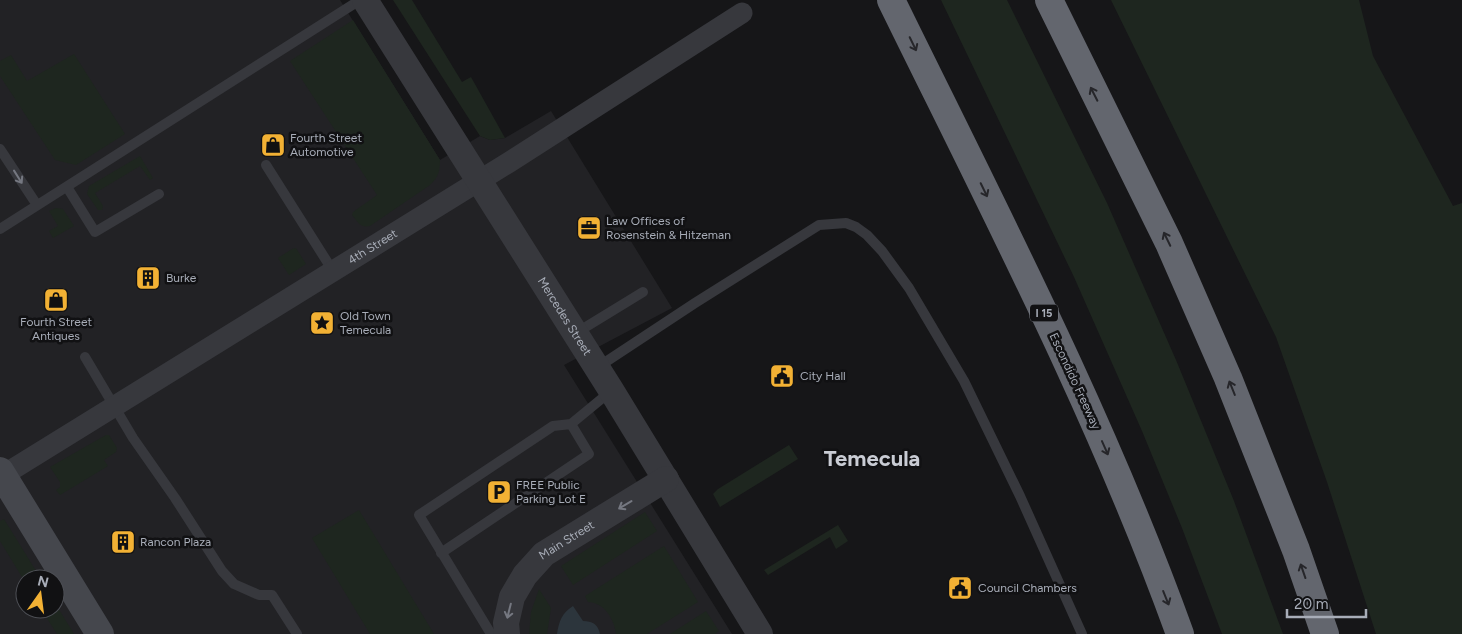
<svg xmlns="http://www.w3.org/2000/svg" width="1462" height="634" viewBox="0 0 1462 634" font-family="Figtree,sans-serif">
<style>
.built{fill:#222225;fill-rule:evenodd}
.green{fill:#1e261f}
.water{fill:#2c353c}
.lines{fill:none;stroke-linecap:round;stroke-linejoin:round}
.service{stroke:#37383d;stroke-width:10}
.minor{stroke:#37383d;stroke-width:21}
.tertiary{stroke:#37383d;stroke-width:26}
.secondary{stroke:#45474d;stroke-width:28}
.motorway{stroke:#63666e;stroke-width:28}
.oneway{stroke:#26262a}
.oneway2{stroke:#757881}
.labels{text-anchor:middle;stroke-width:5;stroke-linejoin:round;paint-order:stroke}
.shield{fill:#111113;stroke:#7b7e86;stroke-width:1}
.shield-label{font-size:11px;font-weight:bold;fill:#a8adb8}
.poi-label{font-size:12px;fill:#a8adb8;stroke:#111113;text-anchor:start}
.street-label{font-size:12px;fill:#a8adb8;stroke:#111113}
.town-label{font-size:22px;font-weight:bold;fill:#c9ccd4;stroke:#111113}
</style>
<rect width="100%" height="100%" fill="#161618"/>
<!-- built -->
<path class="built" d="M0 0H340L440 160 480 136 490 140 505 138 551 111 672 308 564 365 732 634H0ZM25 579H55V609H25Z"/>
<!-- green -->
<path class="green" d="M393 0H412L462 82 471 77 505 138 490 140 480 136Z
M941 0H1007L1107 203 1176 360 1234 501 1283 634H1222L1182 528 1142 431 1074 277Z
M1111 0H1359L1373 56 1453 206 1462 203V634H1376L1327 482 1276 337Z
M353 20 440 160C440 171 438 178 430 185L370 226C360 228 358 222 352 215L353 212 377 195 290 61Z
M74 54 125 134 76 165 55 160 0 76V61L11 55 27 81Z
M140 156 153 178 150 180 140 166 95 193 103 206 102 210H98L87 194 89 186Z
M56 208 63 209 74 226 53 238 49 231 58 226 49 211Z
M296 248 306 264 289 275 278 258 292 249Z
M106 435H109L117 448 116 452 104 460 108 466 60 495 56 490 60 487V482L50 467Z
M789 445 798 459 720 507 713 494 718 489Z
M359 510 434 634H370L312 538Z
M645 512 657 531 573 585 561 566Z
M4 519 41 579H25V582L0 541V521Z
M838 525 848 541 836 549 830 537 768 575 764 570Z
M664 546 698 602 647 634H616C614 619 605 603 588 602L585 596Z
M539 589 551 608 547 634H529L531 612Z
M55 603 74 634H57L41 609H55Z
M706 611 719 631 715 634H670Z"/>
<!-- water -->
<path class="water" d="M573 606 583 621C592 621 598 624 600 634H557C559 621 562 613 573 606Z"/>
<g class="lines">
<!-- service -->
<path class="service" d="M0 149 37 205
M266 165 333 271
M67 187 95 232 159 194
M0 229 360 0
M576 333 643 292
M85 357 133 438 175 498 222 571 234 584 259 595H272L297 634
M598 367 695 303 819 225 846 223 856 227 867 235 882 251 909 288 964 381 1020 496 1082 634
M441 553 589 454 571 424
M491 634 419 515 553 426 571 424 611 391"/>
<!-- minor -->
<path class="minor" id="s1" d="M0 477 508 163 742 13"/>
<!-- tertiary -->
<g class="tertiary">
<path id="s2" d="M365 0 611 390 760 634"/>
<path id="s3" d="M507 634 506 623 512 597 525 575 544 554 666 479"/>
</g>
<!-- secondary -->
<path class="secondary" d="M0 471 100 634"/>
<!-- motorway -->
<path class="motorway" d="M891 0C993 208 1101 415 1180 634
M1049 0 1169 243 1228 378 1296 550 1325 634"/>
</g>
<!-- one-way arrows -->
<defs><path id="oneway-shaft" d="M-6 0H5M1.5-3L5.5 0L1.5 3" fill="none" stroke-width="1.6" stroke-linecap="round" stroke-linejoin="round" transform="scale(1.25)"/></defs>
<g class="oneway">
<use href="#oneway-shaft" transform="translate(913 44) rotate(64)"/>
<use href="#oneway-shaft" transform="translate(1094 94) rotate(-117)"/>
<use href="#oneway-shaft" transform="translate(984 190) rotate(64)"/>
<use href="#oneway-shaft" transform="translate(1167 239) rotate(-116)"/>
<use href="#oneway-shaft" transform="translate(1232 388) rotate(-112)"/>
<use href="#oneway-shaft" transform="translate(1105 448) rotate(66)"/>
<use href="#oneway-shaft" transform="translate(1303 571) rotate(-109)"/>
<use href="#oneway-shaft" transform="translate(1166 598) rotate(68)"/>
</g>
<g class="oneway2">
<use href="#oneway-shaft" transform="translate(18 177) rotate(58)"/>
<use href="#oneway-shaft" transform="translate(625 505) rotate(149)"/>
<use href="#oneway-shaft" transform="translate(509 611) rotate(104)"/>
</g>
<!-- icons -->
<defs>
<symbol id="shop-square" viewBox="-11 -11 22 22"><rect x="-9" y="-9" width="18" height="18" rx="4" fill="#f2b134" stroke="#111113"/><path d="M-5-2.5h2.3a2.7 3.5 0 0 1 5.4 0H5L5.5 6h-11ZM-1.5-2.5h3a1.5 2.3 0 0 0-3 0Z" fill="#111"/></symbol>
<symbol id="office-square" viewBox="-11 -11 22 22"><rect x="-9" y="-9" width="18" height="18" rx="4" fill="#f2b134" stroke="#111113"/><path d="M-6-3h4V-5.5h4V-3h4V5H-6ZM-1-4.5V-3h2v-1.5ZM-6 0V1H6V0Z" fill="#111"/></symbol>
<symbol id="building-square" viewBox="-11 -11 22 22"><rect x="-9" y="-9" width="18" height="18" rx="4" fill="#f2b134" stroke="#111113"/><path d="M-4-6H4V6H1V3H-1V6H-4ZM-2.5-4.3h1.7v1.8h-1.7ZM.8-4.3h1.7v1.8H.8ZM-2.5-1h1.7V.8h-1.7ZM.8-1h1.7V.8H.8Z" fill="#111"/></symbol>
<symbol id="sight-square" viewBox="-11 -11 22 22"><rect x="-9" y="-9" width="18" height="18" rx="4" fill="#f2b134" stroke="#111113"/><path d="M0-6L1.8-2.2L6-1.7L2.9 1.2L3.7 5.4L0 3.3L-3.7 5.4L-2.9 1.2L-6-1.7L-1.8-2.2Z" fill="#111"/></symbol>
<symbol id="civic-square" viewBox="-11 -11 22 22"><rect x="-9" y="-9" width="18" height="18" rx="4" fill="#f2b134" stroke="#111113"/><path d="M-.6-6.5H3V-4.5H.6V-3L4-1V1h2V6H-6V1h2V-1L-.6-3ZM-1.2 2.5V6h2.4V2.5Z" fill="#111"/></symbol>
<symbol id="parking-square" viewBox="-11 -11 22 22"><rect x="-9" y="-9" width="18" height="18" rx="4" fill="#f2b134" stroke="#111113"/><path d="M-3.5-5.5H1a3.5 3.5 0 0 1 0 7H-1V5.5H-3.5ZM-1-3.4V-.6H.8a1.4 1.4 0 0 0 0-2.8Z" fill="#111"/></symbol>
</defs>
<g fill-rule="evenodd">
<use href="#shop-square" x="259" y="131" width="28" height="28"/>
<use href="#office-square" x="575" y="214" width="28" height="28"/>
<use href="#building-square" x="134" y="264" width="28" height="28"/>
<use href="#shop-square" x="42" y="286" width="28" height="28"/>
<use href="#sight-square" x="308" y="309" width="28" height="28"/>
<use href="#civic-square" x="768" y="362" width="28" height="28"/>
<use href="#parking-square" x="485" y="478" width="28" height="28"/>
<use href="#building-square" x="109" y="528" width="28" height="28"/>
<use href="#civic-square" x="946" y="574" width="28" height="28"/>
</g>
<g class="labels">
<!-- shield labels -->
<rect class="shield" x="1030" y="304.5" width="28" height="17" rx="4"/>
<g class="shield-label">
<text x="1044" y="317">I 15</text>
</g>
<!-- poi labels -->
<g class="poi-label">
<text x="290" y="142">Fourth Street<tspan x="290" dy="14">Automotive</tspan></text>
<text x="606" y="225">Law Offices of<tspan x="606" dy="14">Rosenstein &amp; Hitzeman</tspan></text>
<text x="166" y="282">Burke</text>
<text x="340" y="320">Old Town<tspan x="340" dy="14">Temecula</tspan></text>
<text x="56" y="326" text-anchor="middle">Fourth Street<tspan x="56" dy="14">Antiques</tspan></text>
<text x="800" y="380">City Hall</text>
<text x="516" y="489">FREE Public<tspan x="516" dy="14">Parking Lot E</tspan></text>
<text x="140" y="546">Rancon Plaza</text>
<text x="978" y="592">Council Chambers</text>
</g>
<!-- street labels -->
<g class="street-label">
<text dy="4" stroke="none"><textPath href="#s1" startOffset="438">4th Street</textPath></text>
<text dy="4" stroke="none"><textPath href="#s2" startOffset="374">Mercedes Street</textPath></text>
<text transform="translate(1075 381) rotate(65)" y="4">Escondido Freeway</text>
<text dy="4" stroke="none"><textPath href="#s3" startOffset="118">Main Street</textPath></text>
</g>
<!-- town labels -->
<g class="town-label">
<text x="872" y="466">Temecula</text>
</g>
</g>
<!-- north arrow -->
<g transform="translate(40 594) rotate(14)"><circle r="24" fill="#111113" stroke="#4d4f55"/>
<path d="M0-4L9 19L0 12L-9 19Z" fill="#f2b134"/>
<text y="-8" font-size="14" font-weight="bold" text-anchor="middle" fill="#a8adb8">N</text>
</g>
<!-- scale -->
<path d="M1287 609v8h79v-8" fill="none" stroke="#a8adb8" stroke-width="2.5"/>
<text x="1294" y="609" font-size="15" fill="#a8adb8" stroke="#111113" stroke-width="4" paint-order="stroke">20 m</text>
</svg>
